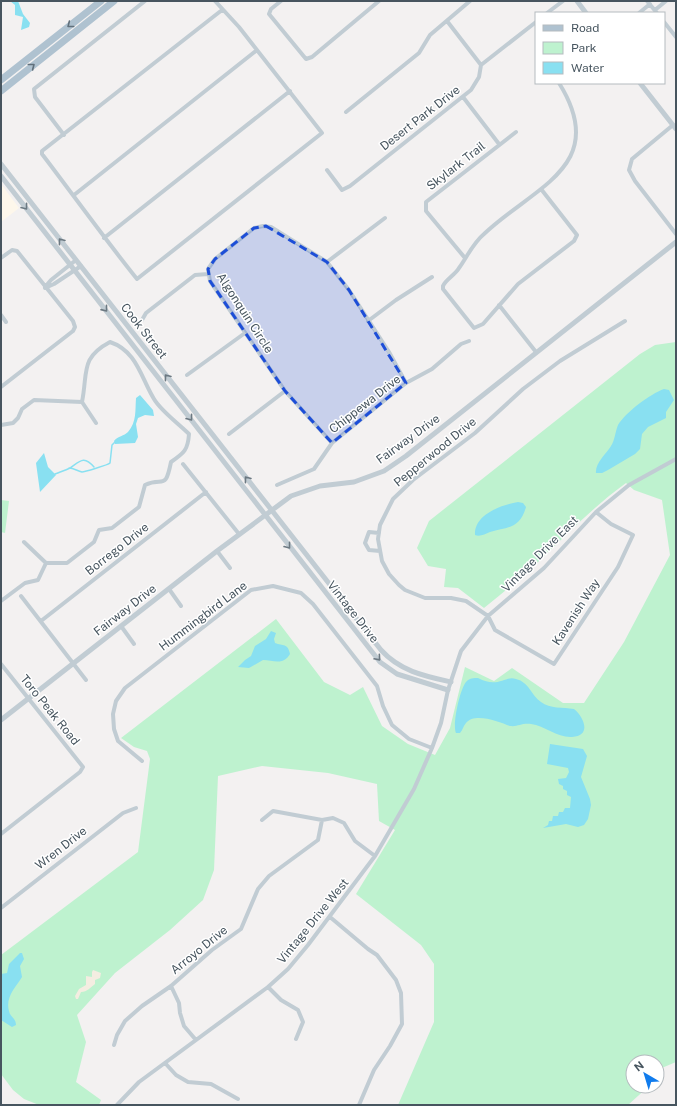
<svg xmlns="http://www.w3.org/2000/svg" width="677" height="1106" viewBox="0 0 677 1106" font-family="'Public Sans',sans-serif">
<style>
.commercial{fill:#fdf7eb}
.green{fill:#bef2cf}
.sand{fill:#f4ede1}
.water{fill:#89e0f1}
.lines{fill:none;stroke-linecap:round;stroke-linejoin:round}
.stream{stroke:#89e0f1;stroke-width:1.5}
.minor{stroke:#c1ccd3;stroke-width:4}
.tertiary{stroke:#c1ccd3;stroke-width:5}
.primary{stroke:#afc2d0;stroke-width:7}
.oneway{stroke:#61707b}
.oneway2{stroke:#6c7982}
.marked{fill:#1d4ed8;fill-opacity:0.2;stroke:#1d4ed8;stroke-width:3;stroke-dasharray:8 5;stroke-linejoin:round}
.labels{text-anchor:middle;stroke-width:3;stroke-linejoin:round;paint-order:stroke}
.street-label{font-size:12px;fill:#47555f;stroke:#fff}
</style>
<rect width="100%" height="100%" fill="#f3f1f1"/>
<!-- commercial -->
<path class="commercial" d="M1 184 19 208 1 222Z"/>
<!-- green -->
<path class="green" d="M676 342V1062L657 1070V1062H633V1086H649L628 1105H398L434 1022V964L421 945 356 894 395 830 379 821 377 784 328 773 262 766 218 776 214 870 203 900 170 930 115 973 77 1015 86 1042 76 1082 101 1100 99 1105H39L24 1099 13 1090 1 1074V955L138 852 150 759 147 751 134 747 121 738 276 619 324 682 350 695 363 687 382 726 408 744 435 755 450 728 465 667 494 681 512 668 563 703H584L624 642 670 555 662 500 634 490 626 483C593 507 565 536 535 565 519 580 501 594 484 608L458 588 444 587 446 569 428 566 417 548 429 521 640 354 655 345Z
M1 500 9 501 5 533 1 532Z"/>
<!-- sand -->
<path class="sand" d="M93 970 101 973 100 978 95 980V984C91 987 87 992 81 992L78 999H76L75 996 79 989 86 985V976L92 977V972Z"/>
<!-- water -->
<path class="water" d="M10 1H18L23 14 30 23 29 27 21 30 23 17 15 15V5Z
M664 389 669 390 674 400 666 412V418L648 427 642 434 640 449 635 454 608 470 602 473H596C595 463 606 454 611 446 615 440 615 432 618 425 626 412 650 394 664 389Z
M140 395 153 410 154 416 145 415 138 418 136 424 138 437 135 443 115 444 114 441C118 436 124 436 128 432 137 421 135 411 136 398Z
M44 453 48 467 56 475 40 492 36 463Z
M518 502 523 503 526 507C520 529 507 527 490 532 485 534 480 537 475 535 474 514 502 505 518 502Z
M271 631 276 633 274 639 275 643C283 646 288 643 290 654 283 666 273 660 263 660L249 668 238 667 245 660 251 656 255 646 266 639Z
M478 678C498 689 505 675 516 679 529 682 531 695 541 702 550 709 563 707 574 709 584 717 592 736 572 737 558 738 545 726 531 724 521 723 518 727 510 726 499 722 475 712 466 723 463 726 463 730 460 733H456C452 725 460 689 466 682 469 678 474 678 478 678Z
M550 744 583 749 587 756 581 777 590 799 591 805 588 819 584 825 578 827 566 824 543 828 548 825 549 821H552L553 816H558L559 812H563L565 808H570L571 797 567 795V791L563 789V786L559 784 558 779 566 778 569 772 568 768 547 764Z
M20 953H22L24 959 20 966 22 977C16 987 5 997 9 1011 10 1017 16 1018 16 1025L12 1027 1 1020V974L7 973 9 964Z"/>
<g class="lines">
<!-- stream -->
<path class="stream" d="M69 468C74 468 77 471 82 472 84 472 108 465 110 463L112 445 115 442
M55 474C60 472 66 470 70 468 80 461 84 455 94 467"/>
<!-- minor -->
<path class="minor" d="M215 1 239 27 322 133 137 279C104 238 74 196 42 154V151L222 10
M281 1 271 9 269 14 306 59 312 57 379 1
M647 1 657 13
M655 10 666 1
M547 13 563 1
M639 13 650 4
M447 21 481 65
M664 22 676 37
M463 97 499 144
M346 112 419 53 430 35 470 1
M673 125 632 159 629 170 635 181 676 234
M64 135 35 97 34 89 145 1
M327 170 342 190 350 186 471 90 479 77 481 65 536 22
M541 189 577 235 574 241 518 284 483 324 474 328 443 289V286C445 280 455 275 459 268 467 257 473 243 484 234 533 187 611 166 559 83
M74 195 257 50
M104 238 290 91
M1 258 12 250 17 251 73 321 75 327 73 331 1 387
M465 258 426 211V202L516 132
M327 262 385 218
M45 287 51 280 76 260
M45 288 54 284 81 266
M499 305 536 352
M1 315 6 322
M142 320 146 313 195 275 208 274
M368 321 396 300 432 277
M187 375 245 333
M82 402 96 423
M1 425 13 423 18 418 22 409 34 400 82 402C88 372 80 358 110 342 137 351 141 378 154 399 161 411 179 424 189 434 188 450 184 453 171 462 165 492 163 476 145 485L139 507 112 528 99 530 94 542 67 563H46L38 580 25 583 1 601
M229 434 285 391
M332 443 285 391 210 281 208 269 215 259 254 228 263 226 271 227 327 262 349 290 389 352 406 383
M183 464 239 534
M277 485 314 469 332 443 406 383 432 369 461 344 469 341
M596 512 611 524 633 535 618 567 554 664 495 630 488 616 466 601 451 598H425L405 590 399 585 389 574 382 561 378 539 380 525 393 499 413 480 475 433 523 389 560 361 625 321
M379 533 369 532 365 543 369 550 380 551
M24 542 46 563
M217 551 230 568
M169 589 181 606
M21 596 86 680
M41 621 206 492
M121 626 134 644
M1 664 83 767 80 772 1 834
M142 761 118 741 114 729 113 714 116 701 125 688 251 590 273 586 301 593 313 604 377 686 383 706 392 725 409 739 432 748
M262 820 273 811 322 820 333 818 344 823 355 841 375 856
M1 908 123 813 136 808
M330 917 368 949 377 955 396 980 401 993 402 1024 390 1046 374 1070 359 1105
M171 986 179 1003 180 1013 184 1026 196 1040
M268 987 281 1000 298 1010 303 1022 296 1039
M114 1045 117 1035 125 1021 142 1006 171 986 212 950 241 929 258 889 269 876 318 840 322 820
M165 1063 176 1075 188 1082 211 1084 238 1099
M117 1105 139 1082 268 987 288 969 308 945 375 856 414 789 432 748 441 723 448 690 461 651 488 616 544 568 596 512 629 485 676 459"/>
<!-- tertiary -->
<path class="tertiary" d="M577 1 586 13
M640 83 676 129
M1 164 381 650C400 671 424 676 451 682
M1 176 380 662 397 674 448 690
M1 720 217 551 291 496 320 486 354 482 384 471 406 456 676 242"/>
<!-- primary -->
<path class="primary" d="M1 80 101 1
M1 91 114 1"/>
</g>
<!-- one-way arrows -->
<defs><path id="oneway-chevron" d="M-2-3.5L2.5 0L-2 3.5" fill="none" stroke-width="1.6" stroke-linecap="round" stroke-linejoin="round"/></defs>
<g class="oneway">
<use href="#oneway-chevron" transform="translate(70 25) rotate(142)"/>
<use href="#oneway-chevron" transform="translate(32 66) rotate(-38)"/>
</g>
<g class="oneway2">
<use href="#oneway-chevron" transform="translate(25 207) rotate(52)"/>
<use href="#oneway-chevron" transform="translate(61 241) rotate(-128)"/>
<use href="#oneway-chevron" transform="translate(105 309) rotate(51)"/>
<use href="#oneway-chevron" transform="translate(167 377) rotate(-128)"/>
<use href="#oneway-chevron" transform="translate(190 418) rotate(52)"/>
<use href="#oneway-chevron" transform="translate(247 479) rotate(-128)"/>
<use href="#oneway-chevron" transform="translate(288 546) rotate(52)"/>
<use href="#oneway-chevron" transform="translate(378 658) rotate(49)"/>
</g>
<!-- marked area -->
<path class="marked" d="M266 226 327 262 349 290 406 383 332 443 285 391 210 281 208 269 215 259 254 228Z"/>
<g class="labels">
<!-- street labels -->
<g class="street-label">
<text transform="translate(420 118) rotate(-38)" y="4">Desert Park Drive</text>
<text transform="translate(456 166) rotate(-38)" y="4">Skylark Trail</text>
<text transform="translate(245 313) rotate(57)" y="4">Algonquin Circle</text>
<text transform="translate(144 331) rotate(52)" y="4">Cook Street</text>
<text transform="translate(365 404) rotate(-38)" y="4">Chippewa Drive</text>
<text transform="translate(408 439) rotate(-36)" y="4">Fairway Drive</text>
<text transform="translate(435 452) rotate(-39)" y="4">Pepperwood Drive</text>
<text transform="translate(117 549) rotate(-38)" y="4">Borrego Drive</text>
<text transform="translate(540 554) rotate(-45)" y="4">Vintage Drive East</text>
<text transform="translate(125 610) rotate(-38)" y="4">Fairway Drive</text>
<text transform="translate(353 612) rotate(52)" y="4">Vintage Drive</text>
<text transform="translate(576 612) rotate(-57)" y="4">Kavenish Way</text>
<text transform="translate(203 616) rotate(-37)" y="4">Hummingbird Lane</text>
<text transform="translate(50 710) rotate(51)" y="4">Toro Peak Road</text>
<text transform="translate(61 848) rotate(-38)" y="4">Wren Drive</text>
<text transform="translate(313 921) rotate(-51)" y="4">Vintage Drive West</text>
<text transform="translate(199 950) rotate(-39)" y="4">Arroyo Drive</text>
</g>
</g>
<!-- border -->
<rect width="677" height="1106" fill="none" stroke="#47555f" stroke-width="4"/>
<!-- legend -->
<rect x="535" y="12" width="130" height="72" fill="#ffffff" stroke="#b5bbbf"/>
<rect x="543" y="25" width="20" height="6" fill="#afc2d0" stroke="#b5bbbf"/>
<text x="571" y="32" font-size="12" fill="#47555f">Road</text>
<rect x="543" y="42" width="20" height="12" fill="#bef2cf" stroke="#b5bbbf"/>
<text x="571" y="52" font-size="12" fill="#47555f">Park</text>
<rect x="543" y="62" width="20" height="12" fill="#89e0f1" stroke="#b5bbbf"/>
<text x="571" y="72" font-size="12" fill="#47555f">Water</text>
<!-- north arrow -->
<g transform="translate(645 1074) rotate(322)"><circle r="19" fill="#ffffff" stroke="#b5bbbf"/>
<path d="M0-3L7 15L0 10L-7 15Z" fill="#117ced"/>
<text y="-6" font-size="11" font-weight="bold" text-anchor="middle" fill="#47555f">N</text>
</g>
</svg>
